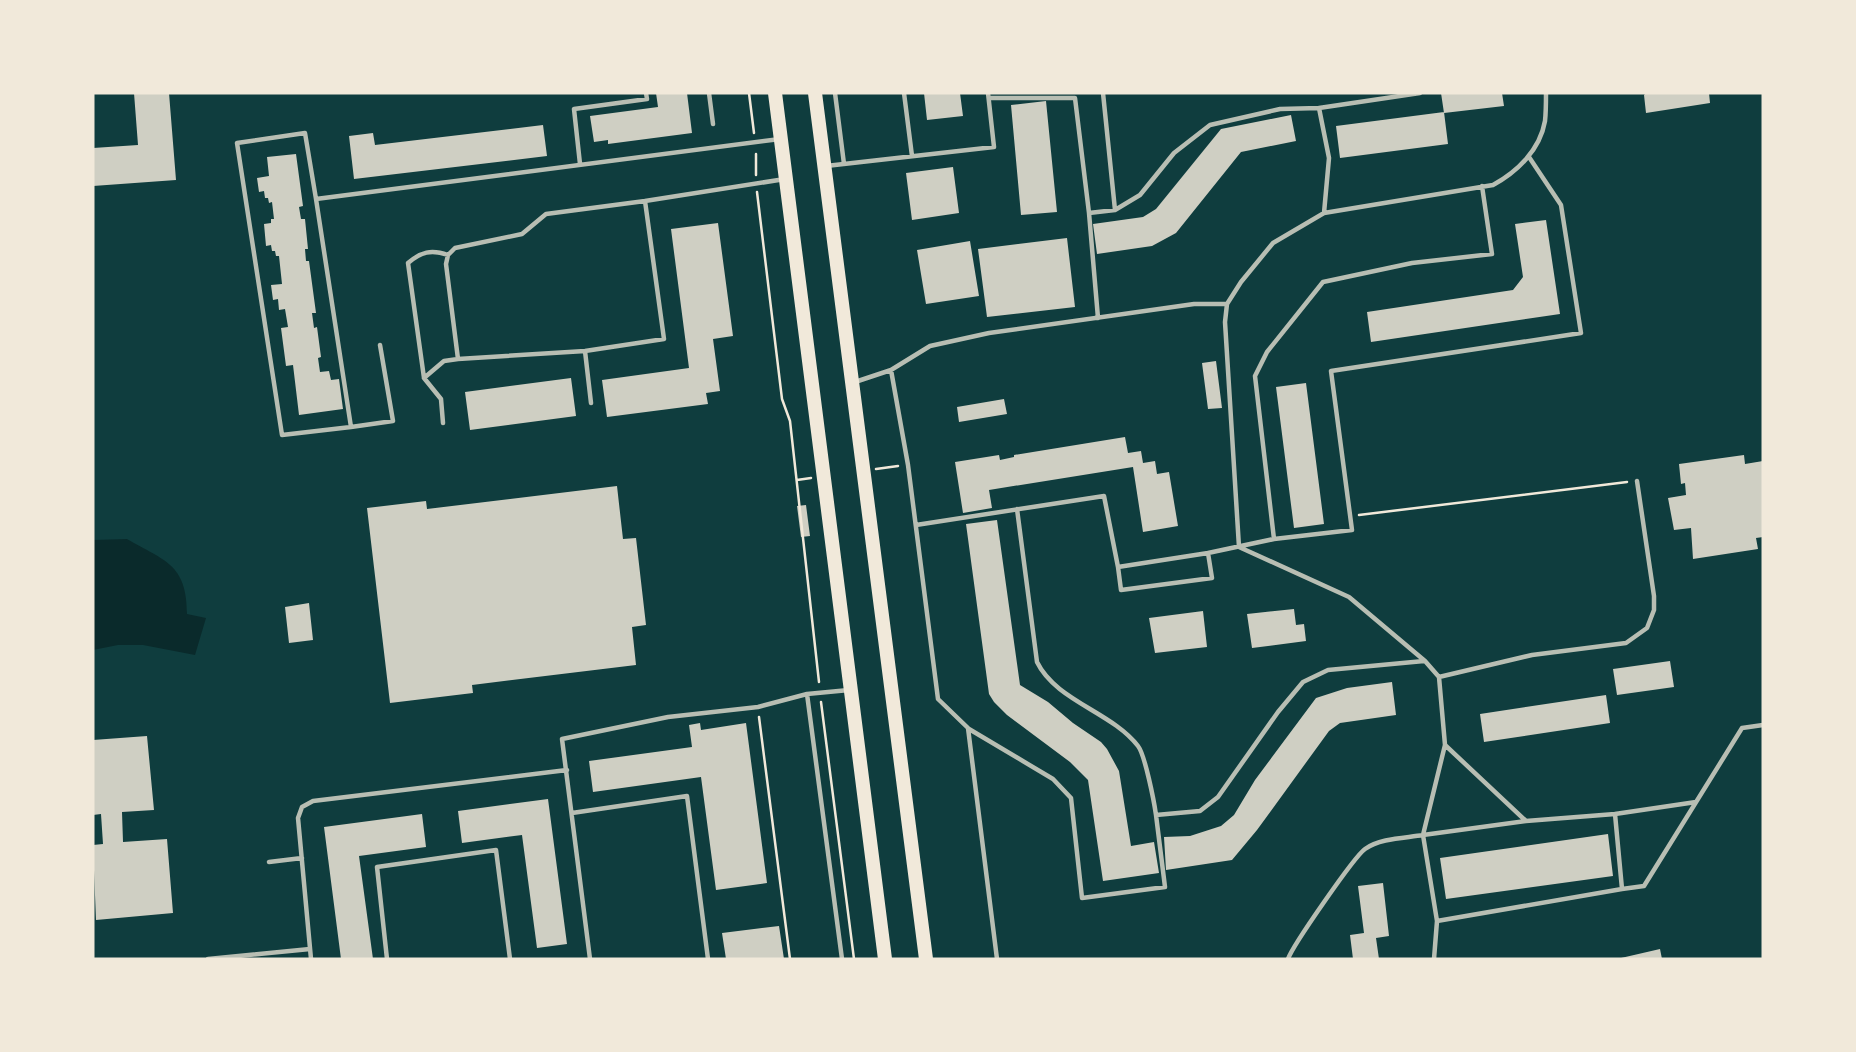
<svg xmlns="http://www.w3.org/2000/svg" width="1856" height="1052" viewBox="0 0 1856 1052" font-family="'Nunito Sans',sans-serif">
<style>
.water{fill:#0a2a2b}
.building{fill:#cfcfc3}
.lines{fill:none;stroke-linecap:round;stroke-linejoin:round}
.path{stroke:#f1e9da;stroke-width:2.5}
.service{stroke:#b8beb3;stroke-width:4.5}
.secondary{stroke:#f1e9da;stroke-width:14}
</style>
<rect width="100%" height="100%" fill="#0f3d3e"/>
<!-- water -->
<path class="water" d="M127 539C165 561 187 564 187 614L206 618 195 655 143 645H118L93 650V540Z"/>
<!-- building -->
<path class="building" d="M134 93H169L176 180 93 186V148L138 145Z
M656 93H687L692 133 608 144V140L594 142 590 116 658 107Z
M924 93H960L963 116 927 120Z
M1441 93H1502L1504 106 1444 113Z
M1646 93H1709L1710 103 1646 113 1644 95Z
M1046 101 1057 212 1021 215 1011 105Z
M1444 112 1448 144 1340 158 1336 126Z
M1291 115 1296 141 1241 152 1176 233 1152 246 1097 254 1093 224 1143 217 1156 209 1221 129Z
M543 125 547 156 354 179 349 136 373 133 375 145Z
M296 154 303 206 299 207 301 219H305L308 249H305L306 261H309L316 313H312L314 328 317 327 321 357 318 358 320 372 329 371 331 380 339 379 343 409 299 415 293 365 286 366 281 328 288 327 285 309 279 310 278 299 273 300 271 285 282 284 279 256H276L275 251H272L271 245 266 246 264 224 271 223V219H274L272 202 269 203 268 198H265L264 191 259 192 257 178 269 176 267 157Z
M953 167 959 213 912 220 906 173Z
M1546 220 1560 314 1371 342 1367 312 1513 290 1523 277 1515 224Z
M718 223 733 336 713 339 720 391 706 393 708 404 607 417 602 380 689 368 671 229Z
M1067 238 1075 307 987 317 978 249Z
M970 241 979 296 926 304 917 250Z
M1216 361 1222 408 1208 409 1202 363Z
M571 378 576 416 470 430 465 392Z
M1306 383 1324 524 1294 528 1276 387Z
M1004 399 1007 414 959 422 957 407Z
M1125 437 1128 453 1141 451 1143 463 1155 461 1157 474 1169 472 1178 526 1143 532 1133 467 989 490 992 508 963 513 955 462 999 455 1000 460 1014 457V455Z
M1744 455 1745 464 1763 461V537L1756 538 1758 549 1693 559 1691 528 1674 530 1668 498 1686 495 1685 483 1681 484 1679 464Z
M617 486 623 539 636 538 646 625 632 627 636 665 472 685 473 693 390 703 367 508 426 501 427 509Z
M806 505 810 536 801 537 797 506Z
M997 520 1020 685 1048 702 1073 723 1101 742 1107 749 1119 771 1131 846 1154 842 1159 873 1103 881 1088 780 1070 762 1007 715 994 702 989 694 966 524Z
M309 603 313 640 289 643 285 607Z
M1294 609 1296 625 1304 624 1306 641 1252 648 1247 614Z
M1203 611 1207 647 1155 653 1149 618Z
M1670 661 1674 687 1617 695 1613 669Z
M1392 682 1396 715 1340 723 1329 731 1257 830 1232 860 1166 870 1164 837 1190 836 1221 826 1234 815 1255 780 1316 698 1347 688Z
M1606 695 1610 723 1484 742 1480 714Z
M700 723 701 730 746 723 767 883 716 890 701 777 593 792 589 761 692 747 689 725Z
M147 736 154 810 122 812 123 842 167 839 173 913 96 920 93 845 103 844 101 814 93 815V740Z
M548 799 567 944 537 948 522 835 462 843 458 811Z
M422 814 426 847 359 856 373 959H341L324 827Z
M1608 834 1613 876 1446 899 1440 858Z
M1383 883 1389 936 1376 938 1379 959H1353L1350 935 1364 933 1358 886Z
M779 926 784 959H726L722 933Z
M1660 949 1662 959H1622L1621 958Z"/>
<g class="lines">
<!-- path -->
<path class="path" d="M749 93 754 133
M756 154V175
M757 192 782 399 790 421 819 682
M876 469 898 466
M797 480 811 478
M1359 515 1627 482
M821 702 854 959
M759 717 790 959"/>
<!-- service -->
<path class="service" d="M709 93 713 124
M835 93 844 164
M904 93 912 156
M1103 93 1115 210
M989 98H1075L1089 213 1115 210 1140 195 1174 153 1210 125 1280 109 1319 108 1420 93
M1319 108 1329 158 1324 213
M580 164 574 109 647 99 646 93
M826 166 994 147 988 93
M316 199 305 133 237 143 282 435 351 427 316 199 780 139
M645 201 546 214 522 234 455 248 448 255 446 264 458 359 585 351 664 339 645 201 785 179
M1089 213 1098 318
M585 351 591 403
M891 370 908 465 938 699 968 728 997 959
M424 378 444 361 458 359
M855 382 891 370 930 346 989 333 1194 304H1227
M443 423 441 399 424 378 408 263C421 252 431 249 448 255
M351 427 393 421 380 345
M1017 509 1037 662C1056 701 1112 712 1138 746 1145 755 1154 801 1156 815L1200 811 1218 797 1278 712 1303 682 1328 670 1424 661
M916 525 1104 496 1118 567 1208 553 1212 578 1121 590 1118 567
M1274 539 1255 376 1267 352 1323 282 1412 263 1492 254 1482 186
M1208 553 1274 539 1352 530 1331 371 1581 333 1561 205 1529 157
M1439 677 1532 655 1626 643 1647 628 1654 610V596L1637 481
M807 694 842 959
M969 729 1053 779 1071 798 1082 898 1165 887 1156 815
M572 813 687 796 708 959
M1615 814 1696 802
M269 862 302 858
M1622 889 1644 886 1742 728 1763 725
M1437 921 1622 889 1615 814 1526 821 1445 745 1439 677 1425 661 1349 597 1239 547 1225 322 1227 304 1241 282 1273 243 1324 213 1493 185C1517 172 1540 150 1545 121 1546 112 1546 102 1546 93
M208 959 310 949
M311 959 298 818 302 807 313 801 567 770
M387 959 377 867 496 850 510 959
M590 959 562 739 668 717 758 707 807 694 849 690
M1288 959C1293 945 1354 857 1365 849 1380 838 1406 838 1423 835L1445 745
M1434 959 1437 921 1423 835 1526 821"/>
<!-- secondary -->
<path class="secondary" d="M775 93 885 959
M815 93 926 959"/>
</g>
<!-- border -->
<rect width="1856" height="1052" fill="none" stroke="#f1e9da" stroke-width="189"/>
</svg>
